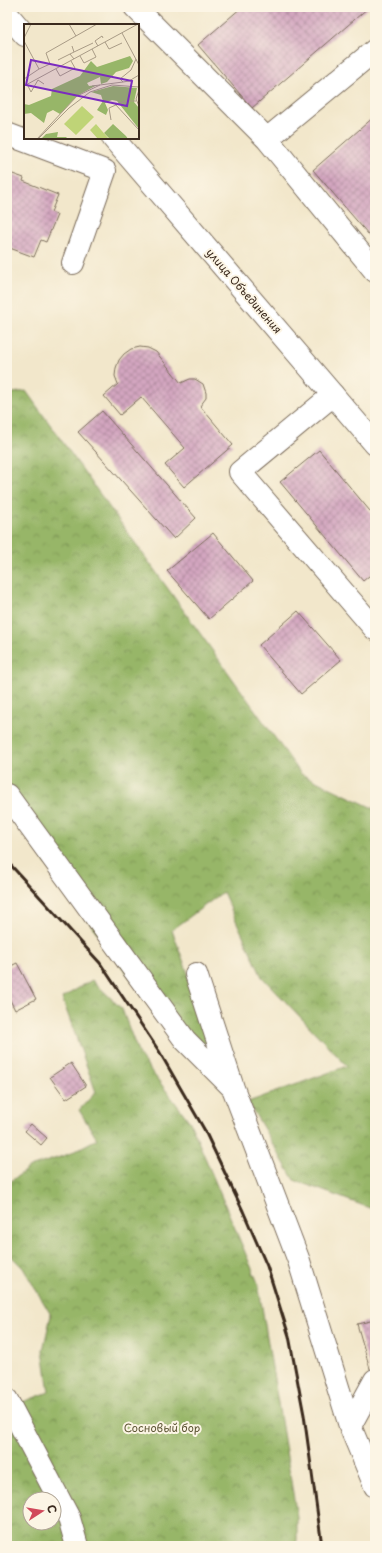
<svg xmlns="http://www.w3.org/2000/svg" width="382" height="1553" viewBox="0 0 382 1553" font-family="'Playpen Sans',sans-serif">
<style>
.forest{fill:url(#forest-crowns);stroke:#697043;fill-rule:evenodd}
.building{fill:url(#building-cross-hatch)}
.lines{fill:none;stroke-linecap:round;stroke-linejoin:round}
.minor-casing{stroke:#7b6c5b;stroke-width:24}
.major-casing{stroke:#7b6c5b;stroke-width:24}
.minor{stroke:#fff;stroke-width:22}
.major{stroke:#fff;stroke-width:22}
.rail{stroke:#3b2a1e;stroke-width:3}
.labels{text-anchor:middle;stroke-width:4;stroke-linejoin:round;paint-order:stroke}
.street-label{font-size:11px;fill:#3b2a1e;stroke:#fcf5e5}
.park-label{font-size:11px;fill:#5c5434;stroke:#fcf5e5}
.inset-road{fill:none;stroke:#a99b86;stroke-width:1}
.view{fill:#7b2cbf;fill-opacity:0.15;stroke:#7b2cbf;stroke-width:2}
.inset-edge{fill:none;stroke:#3b2a1e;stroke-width:2}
</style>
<defs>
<pattern id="forest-crowns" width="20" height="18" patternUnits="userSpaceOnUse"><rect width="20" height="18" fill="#97b668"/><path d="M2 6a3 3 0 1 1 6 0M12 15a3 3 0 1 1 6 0" fill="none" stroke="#7c9455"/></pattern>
<pattern id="building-cross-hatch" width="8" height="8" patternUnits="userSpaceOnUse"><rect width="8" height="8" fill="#d3a6c0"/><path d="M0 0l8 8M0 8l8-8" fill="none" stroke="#ac879b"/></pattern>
</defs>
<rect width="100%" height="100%" fill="#fcf5e5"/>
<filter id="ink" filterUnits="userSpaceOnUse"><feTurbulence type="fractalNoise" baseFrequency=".025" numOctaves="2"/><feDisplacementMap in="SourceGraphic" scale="8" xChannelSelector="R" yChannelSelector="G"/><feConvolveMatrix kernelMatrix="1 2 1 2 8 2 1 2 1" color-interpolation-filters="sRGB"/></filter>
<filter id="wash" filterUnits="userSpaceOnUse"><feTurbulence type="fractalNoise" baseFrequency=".012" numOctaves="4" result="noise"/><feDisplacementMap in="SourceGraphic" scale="16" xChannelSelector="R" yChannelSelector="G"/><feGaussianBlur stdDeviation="0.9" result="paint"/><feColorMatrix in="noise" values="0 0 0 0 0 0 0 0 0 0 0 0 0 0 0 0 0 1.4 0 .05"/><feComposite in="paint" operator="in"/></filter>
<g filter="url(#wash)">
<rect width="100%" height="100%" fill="#f2e7cb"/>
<!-- forest -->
<path class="forest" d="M26 391 301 774 375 809V1210L294 1180 248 1102 347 1066 262 977 223 892 172 930 218 1056 188 1057 7 810V394Z
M92 980 122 1009 139 1055 190 1122 258 1283 297 1517V1546H7V1408L49 1392 43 1350 51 1315 23 1268 7 1252V1184L30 1167 69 1154 97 1139 79 1110 96 1092 62 998ZM30 1499H54V1523H30Z"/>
<g id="blocks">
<!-- building -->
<path class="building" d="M242 7H369L252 108 198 45Z
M375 116V242L313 170Z
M7 172 24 178 23 181 58 195 51 212 57 215 46 242 41 240 34 257 7 247Z
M140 347 148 348 156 352 181 383 190 379H195L203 384 206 393V398L200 406 233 445 184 487 165 465 185 448 141 397 120 415 104 396 118 384 115 376 116 368 119 360 124 354 131 349Z
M102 411 196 518 174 539 78 432Z
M319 450 375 517V571L363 581 280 482Z
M213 533 253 581 209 619 167 571Z
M298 611 341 660 301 694 259 645Z
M17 963 36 999 15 1010 7 994V968Z
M71 1063 86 1086 66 1099 50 1077Z
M31 1124 47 1138 41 1145 25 1131Z
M375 1320V1386L357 1324Z"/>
</g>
</g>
<g filter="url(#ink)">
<use href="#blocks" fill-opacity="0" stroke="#7b6c5b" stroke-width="1"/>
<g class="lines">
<defs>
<path id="minor" d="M135 7 267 139
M375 50 267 139 375 271
M7 134 105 171 73 263
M333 395 240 472 375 629
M7 795 185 1040 231 1086
M196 974 233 1088 299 1261 350 1426
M375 1380 350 1426 375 1486
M7 1400 69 1518 77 1546"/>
<path id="major" d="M7 14 25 35
M113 138 375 444"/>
</defs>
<!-- minor casing -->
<use href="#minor" class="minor-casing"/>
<!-- major casing -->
<use href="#major" class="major-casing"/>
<!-- minor -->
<use href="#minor" class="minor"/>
<!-- major -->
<use href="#major" class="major"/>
<!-- rail -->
<path class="rail" d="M7 861 100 963 159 1051 204 1129 243 1211 267 1266 289 1336 304 1415 322 1546"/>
</g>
</g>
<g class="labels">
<!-- street labels -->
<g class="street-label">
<text transform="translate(244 291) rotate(49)" y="4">улица Объединения</text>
</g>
<!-- park labels -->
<g class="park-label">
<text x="162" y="1432">Сосновый бор</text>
</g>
</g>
<!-- overview -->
<g transform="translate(24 24)">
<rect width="115" height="115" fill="#f2e7cb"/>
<path d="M106 32 109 37 105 44 92 48 83 58 77 60 76 53 63 59 65 62 73 61 53 72 36 90 29 86 23 89 20 99 7 89 0 90V80L5 81 27 72 28 65 56 52 67 37 73 43ZM89 62 113 64 110 78 115 84V105L93 77 88 76 81 79 84 86 82 91 73 86 79 77 77 71 67 68ZM89 100 102 112 104 115H86L80 109ZM34 108 33 113H42L44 115H17L22 110Z" fill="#97b668"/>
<path d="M58 82 70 93 52 111 40 100ZM72 100 78 107 85 115H74L66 106Z" fill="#bfd477"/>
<path class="inset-road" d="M45 0 52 12M98 9 115 41M0 14 7 0M0 17 15 45 26 40 22 29 73 0M81 18 85 25 98 19M48 22 50 28 46 30 50 35M74 22 71 17 78 12 79 14M50 28 69 19M56 32 60 39 72 33 68 25M112 35 107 46 96 55 99 58 105 57 115 51M34 36 46 30M32 45 36 52 51 44 47 37M0 55 15 45M3 60 7 68 14 56 20 60M0 62 114 0M68 62 99 58M115 66 112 75 115 82M91 80 115 106M87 96 85 84 101 77H112M13 115 53 72 76 61M14 115 45 84 66 68 88 61 115 63"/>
<path class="view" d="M7 36 108 57 103 82 2 61Z"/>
<rect width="115" height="115" class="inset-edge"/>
</g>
<!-- margin -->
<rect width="382" height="1553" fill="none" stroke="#fcf5e5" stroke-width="24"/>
<!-- north arrow -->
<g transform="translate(42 1511) rotate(78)"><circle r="19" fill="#fcf5e5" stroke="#afa495"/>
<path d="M0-3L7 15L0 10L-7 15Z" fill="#d1495b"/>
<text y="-6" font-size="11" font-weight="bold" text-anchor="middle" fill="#3b2a1e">С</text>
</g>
</svg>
